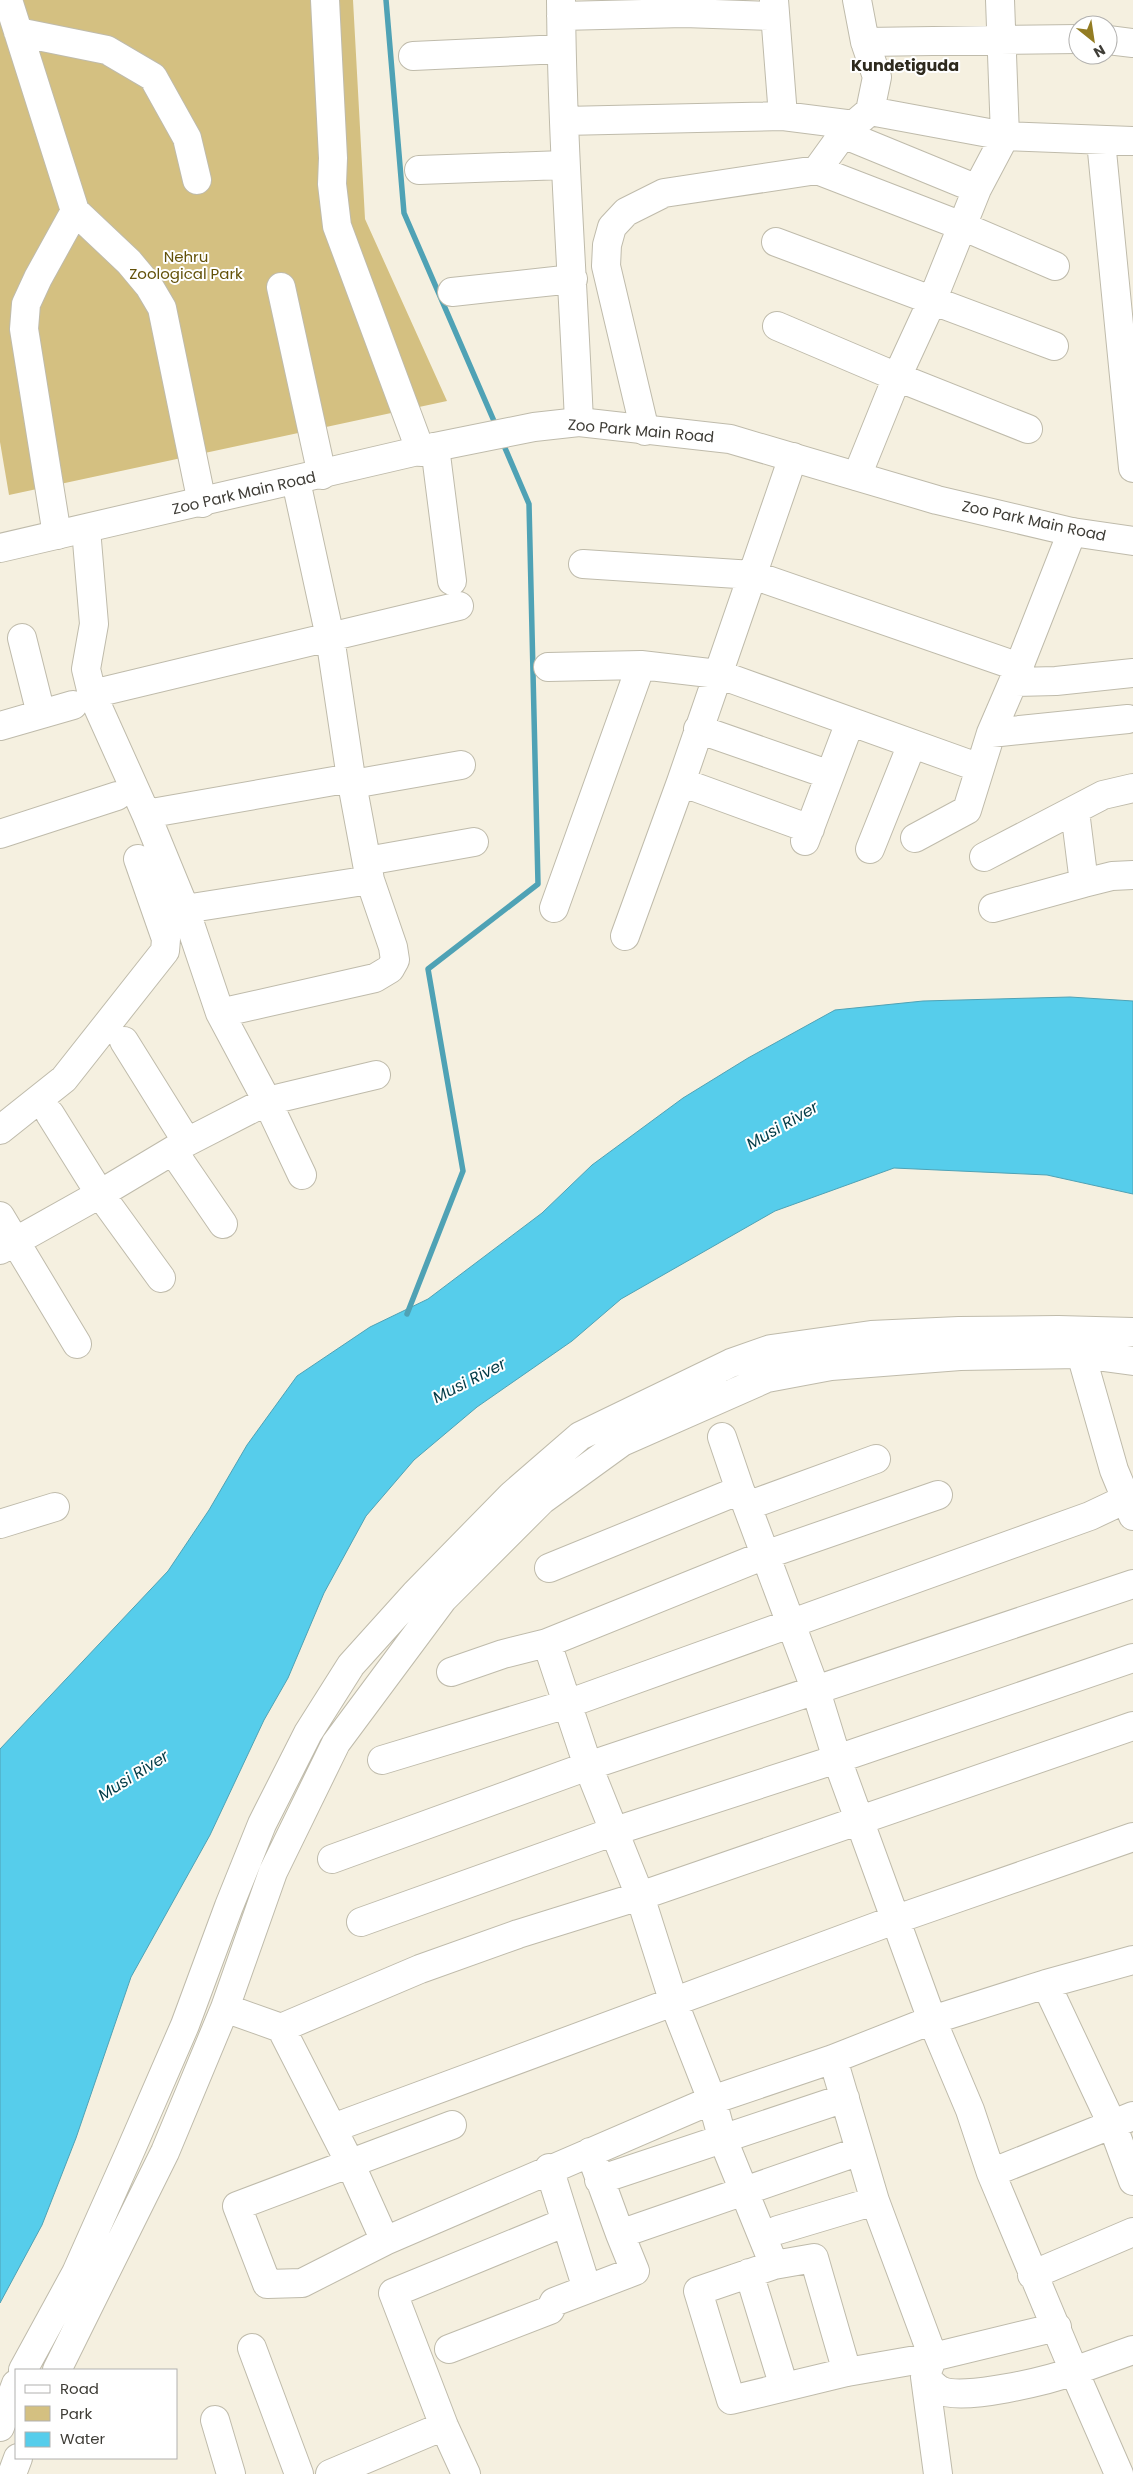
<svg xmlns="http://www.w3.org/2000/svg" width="1133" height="2474" viewBox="0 0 1133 2474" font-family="Poppins,sans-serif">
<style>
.green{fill:#d4c081}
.water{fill:#56cdeb;stroke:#4fa2b5}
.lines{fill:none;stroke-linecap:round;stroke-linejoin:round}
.stream{stroke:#4fa2b5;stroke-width:5.5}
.minor-casing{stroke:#bfbbab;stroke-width:30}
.major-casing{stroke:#bfbbab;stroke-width:30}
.minor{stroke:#fff;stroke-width:28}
.major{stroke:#fff;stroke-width:28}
.labels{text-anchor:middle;stroke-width:4;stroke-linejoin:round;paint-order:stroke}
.park-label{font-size:15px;fill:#635109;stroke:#fff}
.street-label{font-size:15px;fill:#3f3d37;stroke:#fff}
.neighbourhood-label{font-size:16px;font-weight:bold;fill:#2e2a1e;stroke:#fff}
.water-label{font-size:16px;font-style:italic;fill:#033c48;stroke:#fff}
</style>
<rect width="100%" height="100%" fill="#f5f0e0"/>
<!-- green -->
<path class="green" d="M0 0H353L365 219 447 401 9 495 0 442Z"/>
<!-- water -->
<path class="water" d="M1070 997 1133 1001V1194L1047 1175 894 1168 775 1211 621 1299 572 1341 477 1407 414 1460 366 1516 324 1593 288 1678 264 1720 210 1835 131 1977 76 2138 42 2225 0 2303V1749L168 1571 209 1510 247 1445 297 1376 370 1327 428 1299 542 1213 592 1165 683 1098 748 1058 835 1010 923 1001Z"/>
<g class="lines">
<!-- stream -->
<path class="stream" d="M386 0 404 213 497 428
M407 1314 463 1171 428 969 538 884 529 504 502 441"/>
<defs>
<path id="minor" d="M8 0 75 211 129 262 149 286 162 308 202 503
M325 0 333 158 332 184 337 226 421 452
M561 0C562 141 573 282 579 422
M774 0 783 116
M561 16 684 13 775 16
M18 32 107 50 153 77 187 138 197 180
M1108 40 1133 43
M865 42 1078 39
M413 56 561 49
M870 111 1005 136 1133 141
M564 121 783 116 854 125
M843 134 977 189
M1101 141 1133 468
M419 170 564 165
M817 170 843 134 870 111 877 77 865 42 857 0
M776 242 1054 346
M281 287 322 475
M452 292 573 279
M777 326 897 377 1028 429
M645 431 606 266 607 245 612 227 626 212 664 193 817 170 962 226 1055 266
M435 447 452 581
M857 476 897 377 932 301 977 189 1005 136 1000 0
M86 529 94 624 86 669 92 694
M57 535 24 329 26 304 38 278 75 211
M583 564 753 575 1019 667
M22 638 41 714
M548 667 641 665 718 674 980 768
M1013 682 1056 681 1133 673
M0 726 73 705
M698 729 830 775
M991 733 1128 719
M681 782 810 829
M353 784 461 765
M146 814 351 778
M0 834 117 796
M915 838 967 810 991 733 1013 682 1072 532
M805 841 850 722
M870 849 912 744
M984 857 1103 795 1133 788
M367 861 474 842
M1084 883 1112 876 1133 875
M554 908 641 665
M993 908 1084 883 1075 811
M185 909 370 880
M625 936 681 782 793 457
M220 1013 375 978 390 969 395 960 393 947 370 880 351 778 330 637 296 481
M124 1041 187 1142
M50 1114 100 1194 161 1278
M0 1130 64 1079 165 951 166 939 138 859
M173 1151 223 1224
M302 1175 267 1101 376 1075
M0 1216 77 1344
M0 1250 100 1194 187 1142 267 1101 220 1013 185 909 146 814 92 694 459 606
M1081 1354 1114 1470 1133 1516
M722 1437 740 1490
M747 1506 816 1691 837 1759 932 2020 970 2110 991 2173 1074 2371 1133 2350
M0 1524 55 1507
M549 1568 740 1490 747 1506 876 1459
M547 1643 765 1555 938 1495
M451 1672 503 1654 547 1643 588 1766 640 1896 674 2003 712 2100 722 2137 774 2265
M382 1760 567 1704 1090 1516 1126 1499
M332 1859 588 1766 1133 1584
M361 1922 615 1831 837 1759 1133 1658
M1046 1984 1112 2124 1133 2181
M225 2008 281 2028 350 2163 385 2241
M281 2028 420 1969 518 1934 640 1896 1133 1726
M833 2059 875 2201 933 2357 1057 2327
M452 2125 237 2206 267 2284 302 2283 385 2241 712 2100 833 2059 932 2020 1046 1984 1133 1960
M333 2128 897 1919 1133 1837
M590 2152 620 2234 860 2151
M549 2168 587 2289
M991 2173 1133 2116
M599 2180 845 2098
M778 2230 875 2201
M749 2273 784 2387
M1032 2275 1133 2232
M252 2348 299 2474
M449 2349 550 2310 554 2302 635 2271 620 2234
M933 2357 925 2377C930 2381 934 2387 940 2390 961 2402 1050 2380 1074 2371L1119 2474
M23 2370 76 2273 129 2154 185 2025 229 1906 262 1824 308 1733 351 1665 415 1594 512 1495 580 1436 731 1363 771 1349 871 1335 959 1331 1058 1330 1133 1332
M57 2370 165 2152 225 2008 273 1872 336 1743 443 1599 542 1500 622 1442 767 1378 831 1366 960 1356 1081 1354 1133 1361
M847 2372 814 2258 774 2265 698 2291 731 2400 847 2372 933 2357
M925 2377 938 2474
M215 2420 231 2474
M0 2427 16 2384
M12 2474 18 2458
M330 2474 444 2426
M466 2474 444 2426 393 2293 566 2222"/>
<path id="major" d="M0 548 435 447 534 427 579 422 730 439 937 500 1072 532 1133 541"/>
</defs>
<!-- minor casing -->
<use href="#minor" class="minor-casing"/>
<!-- major casing -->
<use href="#major" class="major-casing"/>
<!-- minor -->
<use href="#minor" class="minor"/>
<!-- major -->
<use href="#major" class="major"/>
</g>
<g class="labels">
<!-- park labels -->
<g class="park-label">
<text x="186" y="262">Nehru<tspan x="186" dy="17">Zoological Park</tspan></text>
</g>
<!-- street labels -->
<g class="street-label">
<text transform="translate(641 431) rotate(5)" y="5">Zoo Park Main Road</text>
<text transform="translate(244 493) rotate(-13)" y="5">Zoo Park Main Road</text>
<text transform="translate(1034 521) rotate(12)" y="5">Zoo Park Main Road</text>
</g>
<!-- neighbourhood labels -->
<g class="neighbourhood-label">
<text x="905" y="71">Kundetiguda</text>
</g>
<!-- water labels -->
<g class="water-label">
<text transform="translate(782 1125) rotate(-30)" y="6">Musi River</text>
<text transform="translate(469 1380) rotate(-27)" y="6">Musi River</text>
<text transform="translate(133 1775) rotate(-32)" y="6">Musi River</text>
</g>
</g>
<!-- legend -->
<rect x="15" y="2369" width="162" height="90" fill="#ffffff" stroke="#b2b1af"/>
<rect x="25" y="2385" width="25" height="8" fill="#ffffff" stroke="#b2b1af"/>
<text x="60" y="2394" font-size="15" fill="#3f3d37">Road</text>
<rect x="25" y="2406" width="25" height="15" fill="#d4c081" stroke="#b2b1af"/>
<text x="60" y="2419" font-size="15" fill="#3f3d37">Park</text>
<rect x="25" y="2432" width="25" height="15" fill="#56cdeb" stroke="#b2b1af"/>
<text x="60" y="2444" font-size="15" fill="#3f3d37">Water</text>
<!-- north arrow -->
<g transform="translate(1093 40) rotate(150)"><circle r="24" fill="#ffffff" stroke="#b2b1af"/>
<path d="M0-4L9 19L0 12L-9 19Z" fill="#937c23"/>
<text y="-8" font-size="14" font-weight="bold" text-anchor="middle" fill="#3f3d37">N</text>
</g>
</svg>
